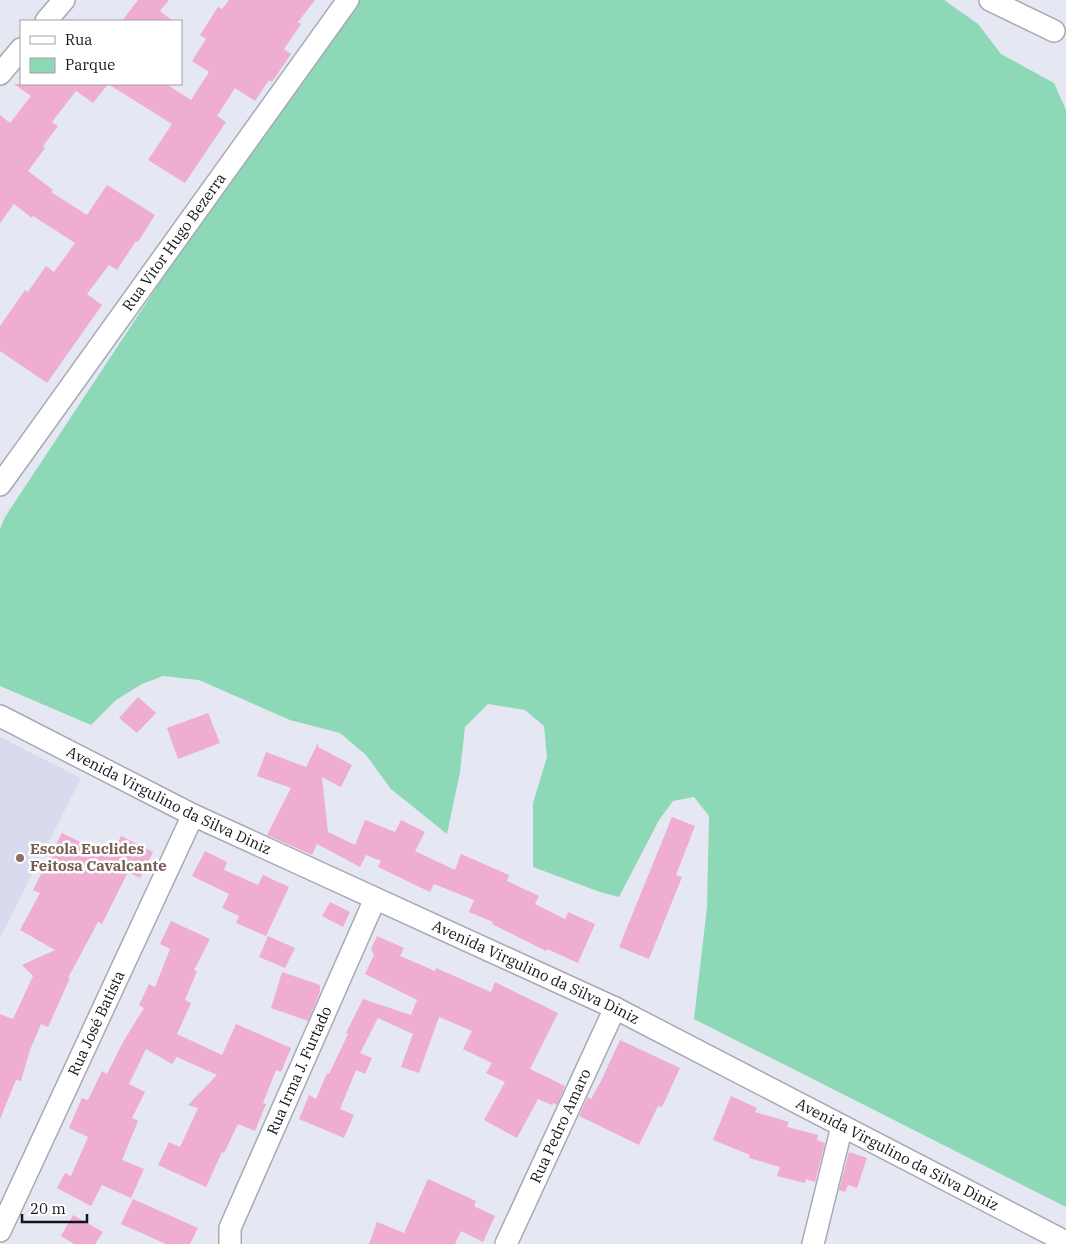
<svg xmlns="http://www.w3.org/2000/svg" width="1066" height="1244" viewBox="0 0 1066 1244" font-family="'IBM Plex Serif',serif">
<style>
.built{fill:#d8daed}
.green{fill:#8dd8b7}
.building{fill:#f0add2}
.lines{fill:none;stroke-linecap:round;stroke-linejoin:round}
.street-casing{stroke:#a8a9b5;stroke-width:24}
.street{stroke:#fff;stroke-width:21}
.education-dot{fill:#8d6e63;stroke:#fff;stroke-width:2}
.labels{text-anchor:middle;stroke-width:5;stroke-linejoin:round;paint-order:stroke}
.street-label{font-size:15px;fill:#141519;stroke:#fff}
.education-label{font-size:15px;font-weight:bold;fill:#785e54;stroke:#fff;text-anchor:start}
</style>
<rect width="100%" height="100%" fill="#e5e7f3"/>
<!-- built -->
<path class="built" d="M0 737 81 778 0 938Z"/>
<!-- green -->
<path class="green" d="M356 0H944L978 24 1001 54 1054 83 1066 110V1207L694 1019 707 907 709 816 694 797 673 801 659 820 619 897 600 892 533 867V803L547 757 544 726 525 710 488 704 465 727 460 772 447 834 391 789 366 755 340 733 290 720 199 680 163 676 142 684 116 700 91 725 0 686V529L5 517 234 170Z"/>
<!-- building -->
<path class="building" d="M138 0H169L160 11 173 21H122Z
M229 0H315L298 22 301 24 284 49 291 54 272 82 269 80 255 101 235 88 217 116 226 122 185 183 148 160 172 124 108 84 93 103 76 91 52 122 58 126 43 146 45 148 28 171 53 190 51 192 87 215 107 185 155 215 138 242 136 241 117 270 109 265 87 294 102 305 47 383 0 351V326L25 290 28 292 46 266 54 272 75 243 33 216 32 218 14 204 0 223V115L10 123 31 96 14 84H166L191 100 209 72 192 61 206 39 200 35 218 7 222 9Z
M138 697 156 713 137 733 119 718Z
M208 713 220 743 178 759 167 728Z
M318 743V747L352 765 341 787 322 777 328 832 355 845 365 820 395 832 401 820 425 832 415 851 455 870 461 854 509 875 507 881 539 896 535 904 565 919 568 912 595 924 578 963 547 949 546 951 492 924 493 922 469 912 474 900 434 884 430 892 378 867 381 861 366 855 360 867 317 844 312 855 267 835 291 788 257 776 266 752 306 767Z
M672 817 695 826 676 875 682 877 649 959 619 947Z
M62 833 111 857 121 836 153 852 140 878 128 872 102 924 98 922 68 978H70L48 1027 41 1024 30 1050 21 1081 16 1080 0 1119V1014L13 1019 33 976 22 965 55 950 20 930 40 893 33 890Z
M205 851 227 862 224 870 258 885 263 875 289 887 266 936 236 923 239 916 222 908 229 894 192 876Z
M330 902 350 912 343 927 322 916Z
M171 921 210 939 194 970 197 971 185 1000 191 1003 177 1034 222 1055 236 1024 291 1048 281 1072 276 1070 263 1103 266 1104 255 1131 238 1124 224 1153 222 1152 206 1187 158 1165 169 1142 180 1147 198 1108 188 1105 217 1075 177 1057 172 1064 146 1049 129 1084 145 1092 132 1118 138 1121 122 1160 144 1169 131 1198 102 1185 91 1206 57 1188 65 1173 71 1176 88 1137 69 1128 82 1098 88 1100 102 1071 107 1074 123 1042 144 1008 139 1005 149 984 155 987 170 949 160 944Z
M268 936 295 948 285 968 259 957Z
M377 936 404 948 400 956 435 971 436 968 491 992 495 982 558 1013 530 1069 565 1086 557 1105 553 1103 552 1105 538 1099 517 1138 484 1120 505 1082 486 1073 492 1063 463 1049 472 1031 439 1017 419 1073 401 1067 413 1034 378 1018 360 1053 372 1058 365 1074 356 1070 340 1109 354 1115 344 1138 299 1119 309 1095 316 1099 327 1073 329 1074 348 1034 346 1033 363 999 411 1015 417 1000 365 974 374 955 371 949Z
M282 972 320 985V992L308 1021 271 1008Z
M620 1040 680 1068 662 1107 658 1106 639 1145 579 1116 588 1097 591 1099 601 1081Z
M731 1096 757 1108 755 1112 789 1122 787 1127 818 1135 817 1140 825 1143 815 1182 806 1179 805 1183 777 1176 780 1167 749 1158 750 1155 713 1140Z
M849 1152 867 1158 857 1188 848 1185 845 1192 839 1190Z
M428 1179 476 1201 474 1206 495 1216 483 1242 461 1231 455 1244H369L377 1222 404 1233Z
M133 1199 198 1228 190 1244H166L121 1224Z
M73 1215 103 1232 95 1244H74L61 1236Z"/>
<g class="lines">
<defs>
<g id="street">
<path d="M990 0 1054 31"/>
<path d="M46 21 64 0"/>
<path d="M0 74 21 49"/>
<path id="s1" d="M0 485 348 0"/>
<path id="s2" d="M0 716 193 815 615 1008 1066 1242"/>
<path id="s3" d="M0 1231 193 815"/>
<path id="s4" d="M230 1244V1228L375 899"/>
<path id="s5" d="M506 1244 615 1008"/>
<path d="M813 1244 842 1126"/>
</g>
</defs>
<!-- street casing -->
<use href="#street" class="street-casing"/>
<!-- street -->
<use href="#street" class="street"/>
</g>
<!-- markers -->
<circle class="education-dot" cx="20" cy="858" r="5"/>
<g class="labels">
<!-- street labels -->
<g class="street-label">
<text dy="5" stroke="none"><textPath href="#s1" startOffset="299">Rua Vitor Hugo Bezerra</textPath></text>
<text dy="5" stroke="none"><textPath href="#s2" startOffset="189">Avenida Virgulino da Silva Diniz</textPath></text>
<text dy="5" stroke="none"><textPath href="#s2" startOffset="594">Avenida Virgulino da Silva Diniz</textPath></text>
<text dy="5" stroke="none"><textPath href="#s3" startOffset="229">Rua José Batista</textPath></text>
<text dy="5" stroke="none"><textPath href="#s4" startOffset="188">Rua Irma J. Furtado</textPath></text>
<text dy="5" stroke="none"><textPath href="#s5" startOffset="130">Rua Pedro Amaro</textPath></text>
<text dy="5" stroke="none"><textPath href="#s2" startOffset="999">Avenida Virgulino da Silva Diniz</textPath></text>
</g>
<!-- education labels -->
<g class="education-label">
<text x="30" y="854">Escola Euclides<tspan x="30" dy="17">Feitosa Cavalcante</tspan></text>
</g>
</g>
<!-- legend -->
<rect x="20" y="20" width="162" height="65" fill="#ffffff" stroke="#a1a1a3"/>
<rect x="30" y="36" width="25" height="8" fill="#ffffff" stroke="#a1a1a3"/>
<text x="65" y="45" font-size="15" fill="#141519">Rua</text>
<rect x="30" y="58" width="25" height="15" fill="#8dd8b7" stroke="#a1a1a3"/>
<text x="65" y="70" font-size="15" fill="#141519">Parque</text>
<!-- scale -->
<path d="M22 1214v8h65v-8" fill="none" stroke="#141519" stroke-width="2.5"/>
<text x="30" y="1214" font-size="15" fill="#141519" stroke="#ffffff" stroke-width="4" paint-order="stroke">20 m</text>
</svg>
